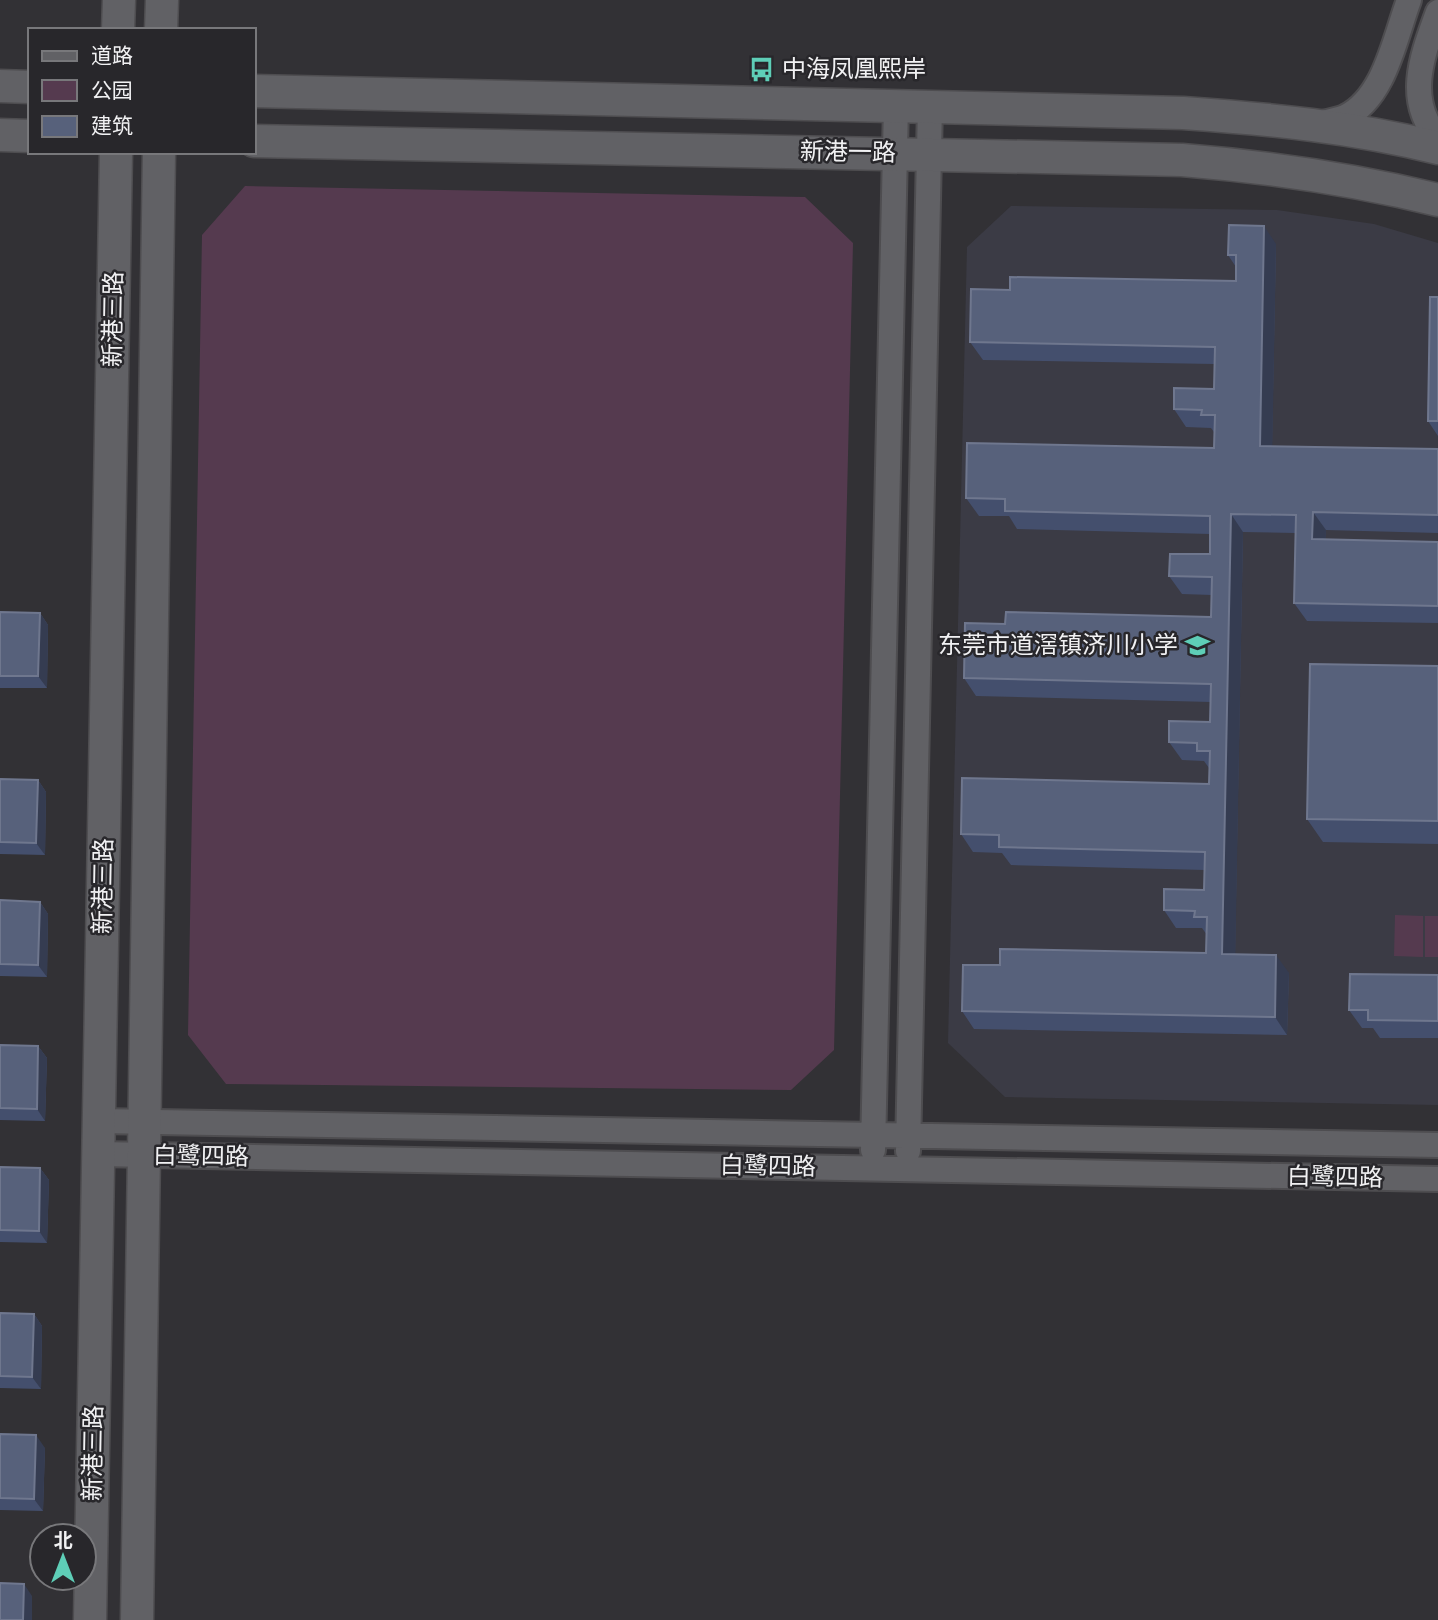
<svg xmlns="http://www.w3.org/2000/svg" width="1438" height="1620" viewBox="0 0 1438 1620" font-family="'Asap Condensed','Noto Sans SC',sans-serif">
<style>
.built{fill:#3b3b45}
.green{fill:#553a4f}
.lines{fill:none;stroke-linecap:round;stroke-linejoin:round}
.minor-casing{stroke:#4e4d50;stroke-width:28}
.tertiary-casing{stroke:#4e4d50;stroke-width:35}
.minor{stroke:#616165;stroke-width:24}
.tertiary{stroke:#616165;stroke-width:32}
.wall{fill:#444f6d}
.shaded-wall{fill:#353c51}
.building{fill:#57617b;stroke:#6f778e;stroke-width:2}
.labels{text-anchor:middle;stroke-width:5;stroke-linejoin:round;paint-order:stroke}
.poi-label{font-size:24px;fill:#f1f1f3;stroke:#28272b;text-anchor:start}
.street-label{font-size:24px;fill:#f1f1f3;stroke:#28272b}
</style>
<rect width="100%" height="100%" fill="#323135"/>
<!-- built -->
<path class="built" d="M1011 206 1277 210 1374 224 1438 243V1105L1005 1097 948 1043 967 247Z"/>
<!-- green -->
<path class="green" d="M245 186 805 197 853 243 834 1050 791 1090 226 1084 188 1035 202 235Z
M1395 915 1423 916V957L1394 956Z
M1425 916H1438V957H1425Z"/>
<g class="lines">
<defs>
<path id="minor" d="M1438 12C1423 54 1404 99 1438 138
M1318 124C1327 122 1337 120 1345 117 1385 98 1395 37 1409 0
M99 1121 1438 1145
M873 1150 896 105
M908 1151 930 105
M98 1154 1438 1179"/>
<path id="tertiary" d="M118 30 119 0
M161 30 162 0
M0 86 30 87
M254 91 1183 113C1269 119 1354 127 1438 148
M0 135 30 136
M254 141 1182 160C1269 167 1353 179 1438 200
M90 1620 116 152
M137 1620 159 152"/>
</defs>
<!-- minor casing -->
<use href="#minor" class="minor-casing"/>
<!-- tertiary casing -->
<use href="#tertiary" class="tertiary-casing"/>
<!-- minor -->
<use href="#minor" class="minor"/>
<!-- tertiary -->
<use href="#tertiary" class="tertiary"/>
</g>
<!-- wall -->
<path class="wall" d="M1276 244 1272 446 1438 449V533L1326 530 1325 540 1438 542V623L1307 621 1294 603 1296 533 1243 532 1235 955 1289 973 1287 1035 974 1029 962 1011 1000 965 1206 953 1207 935 1202 928H1176L1164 910 1204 890 1205 870 1011 865 1002 853 973 852 961 834 1209 784V768L1204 761 1182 760 1169 742 1210 722 1211 702 976 696 964 678 1005 624 1211 617 1212 595 1182 594 1169 576 1210 554V534L1017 529 1009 516H979L966 498 1214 448V432L1211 428 1186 427 1174 409 1214 389V364L983 360 970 342 1010 290 1236 281V267L1228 255Z
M1438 297V436L1428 421Z
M0 612 40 613 48 625 47 688H0Z
M1438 666V844L1323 842 1307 819Z
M0 779 38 780 46 792 45 855 0 854Z
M0 900 40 902 48 914 47 977 0 976Z
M1438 975V1038H1380L1373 1028H1362L1349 1010Z
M0 1045 38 1046 47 1058 45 1121 0 1120Z
M0 1167 40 1168 49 1180 47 1243 0 1242Z
M0 1313 34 1314 42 1326 41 1389 0 1388Z
M0 1434 45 1448 43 1511 0 1510Z"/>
<!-- shaded-wall -->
<path class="shaded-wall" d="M1264 226 1276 244 1272 464 1260 446Z
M1313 512 1326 530 1325 557 1312 539Z
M1231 514 1243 532 1235 972 1222 954Z
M40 613 48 625 47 688 38 676Z
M38 780 46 792 45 855 36 843Z
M40 902 48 914 47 977 38 965Z
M1276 955 1289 973 1287 1035 1275 1017Z
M38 1046 47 1058 45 1121 37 1109Z
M40 1168 49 1180 47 1243 39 1231Z
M34 1314 42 1326 41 1389 32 1377Z
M36 1435 45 1448 43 1511 34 1499Z
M24 1584 32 1596V1620H23Z"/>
<!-- building -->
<path class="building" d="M1229 225 1264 226 1260 446 1438 449V515L1313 512 1312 539 1438 542V606L1294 603 1296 515 1231 514 1222 954 1276 955 1275 1017 962 1011 963 965H1000V949L1206 953 1207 917H1194L1195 911 1164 910V889L1204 890 1205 852 999 847V835L961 834 962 778 1209 784 1210 751H1197V743L1169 742V721L1210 722 1211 684 964 678 965 623 1005 624 1006 612 1211 617 1212 577 1169 576 1170 554H1210V516L1005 511V499L966 498 967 443 1214 448 1215 415H1201L1202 410 1174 409V388L1214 389 1215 347 970 342 971 289 1010 290V277L1236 281V255H1228Z
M1430 297H1438V421H1428Z
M0 612 40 613 38 676H0Z
M1310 664 1438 666V821L1307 819Z
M0 779 38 780 36 843 0 842Z
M0 900 40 902 38 965 0 964Z
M1350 974 1438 975V1021L1368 1020V1010H1349Z
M0 1045 38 1046 37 1109 0 1108Z
M0 1167 40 1168 39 1231 0 1230Z
M0 1313 34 1314 32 1377 0 1376Z
M0 1434 36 1435 34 1499 0 1498Z
M0 1583 24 1584 23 1620H0Z"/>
<!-- icons -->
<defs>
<symbol id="bus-bare" viewBox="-9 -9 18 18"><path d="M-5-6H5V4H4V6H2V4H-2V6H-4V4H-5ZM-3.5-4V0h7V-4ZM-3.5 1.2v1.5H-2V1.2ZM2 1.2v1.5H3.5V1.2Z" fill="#5eceb7" stroke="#28272b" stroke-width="2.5" paint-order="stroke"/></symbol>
<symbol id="school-bare" viewBox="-9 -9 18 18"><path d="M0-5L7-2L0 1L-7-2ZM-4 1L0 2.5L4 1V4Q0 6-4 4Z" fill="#5eceb7" stroke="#28272b" stroke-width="2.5" paint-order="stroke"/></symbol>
</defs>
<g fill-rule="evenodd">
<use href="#bus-bare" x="744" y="52" width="35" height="35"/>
<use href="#school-bare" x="1180" y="628" width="35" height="35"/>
</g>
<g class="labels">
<!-- poi labels -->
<g class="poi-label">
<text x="782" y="77">中海凤凰熙岸</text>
<text x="1178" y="653" text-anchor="end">东莞市道滘镇济川小学</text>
</g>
<!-- street labels -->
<g class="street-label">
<text transform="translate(848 152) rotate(1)" y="8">新港一路</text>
<text transform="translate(113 319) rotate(-89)" y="8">新港三路</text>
<text transform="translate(103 886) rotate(-89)" y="8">新港三路</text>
<text transform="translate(201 1156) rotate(1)" y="8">白鹭四路</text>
<text transform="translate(768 1166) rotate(1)" y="8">白鹭四路</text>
<text transform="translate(1335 1177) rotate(1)" y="8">白鹭四路</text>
<text transform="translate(93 1453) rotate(-89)" y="8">新港三路</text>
</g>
</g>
<!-- legend -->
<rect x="28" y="28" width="228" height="126" fill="#28272b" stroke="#78787b" stroke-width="2"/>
<rect x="42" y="51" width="35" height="10" fill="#616165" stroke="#78787b" stroke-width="2"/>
<text x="91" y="63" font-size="21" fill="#f1f1f3">道路</text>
<rect x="42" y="80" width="35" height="21" fill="#553a4f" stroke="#78787b" stroke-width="2"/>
<text x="91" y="98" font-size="21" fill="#f1f1f3">公园</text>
<rect x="42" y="116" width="35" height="21" fill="#57617b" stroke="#78787b" stroke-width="2"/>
<text x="91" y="133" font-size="21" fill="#f1f1f3">建筑</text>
<!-- north arrow -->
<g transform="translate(63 1557)"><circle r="33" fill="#28272b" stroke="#78787b" stroke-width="2"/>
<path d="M0-5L12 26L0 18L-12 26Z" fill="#5eceb7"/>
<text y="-10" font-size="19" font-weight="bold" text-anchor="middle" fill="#f1f1f3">北</text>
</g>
</svg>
